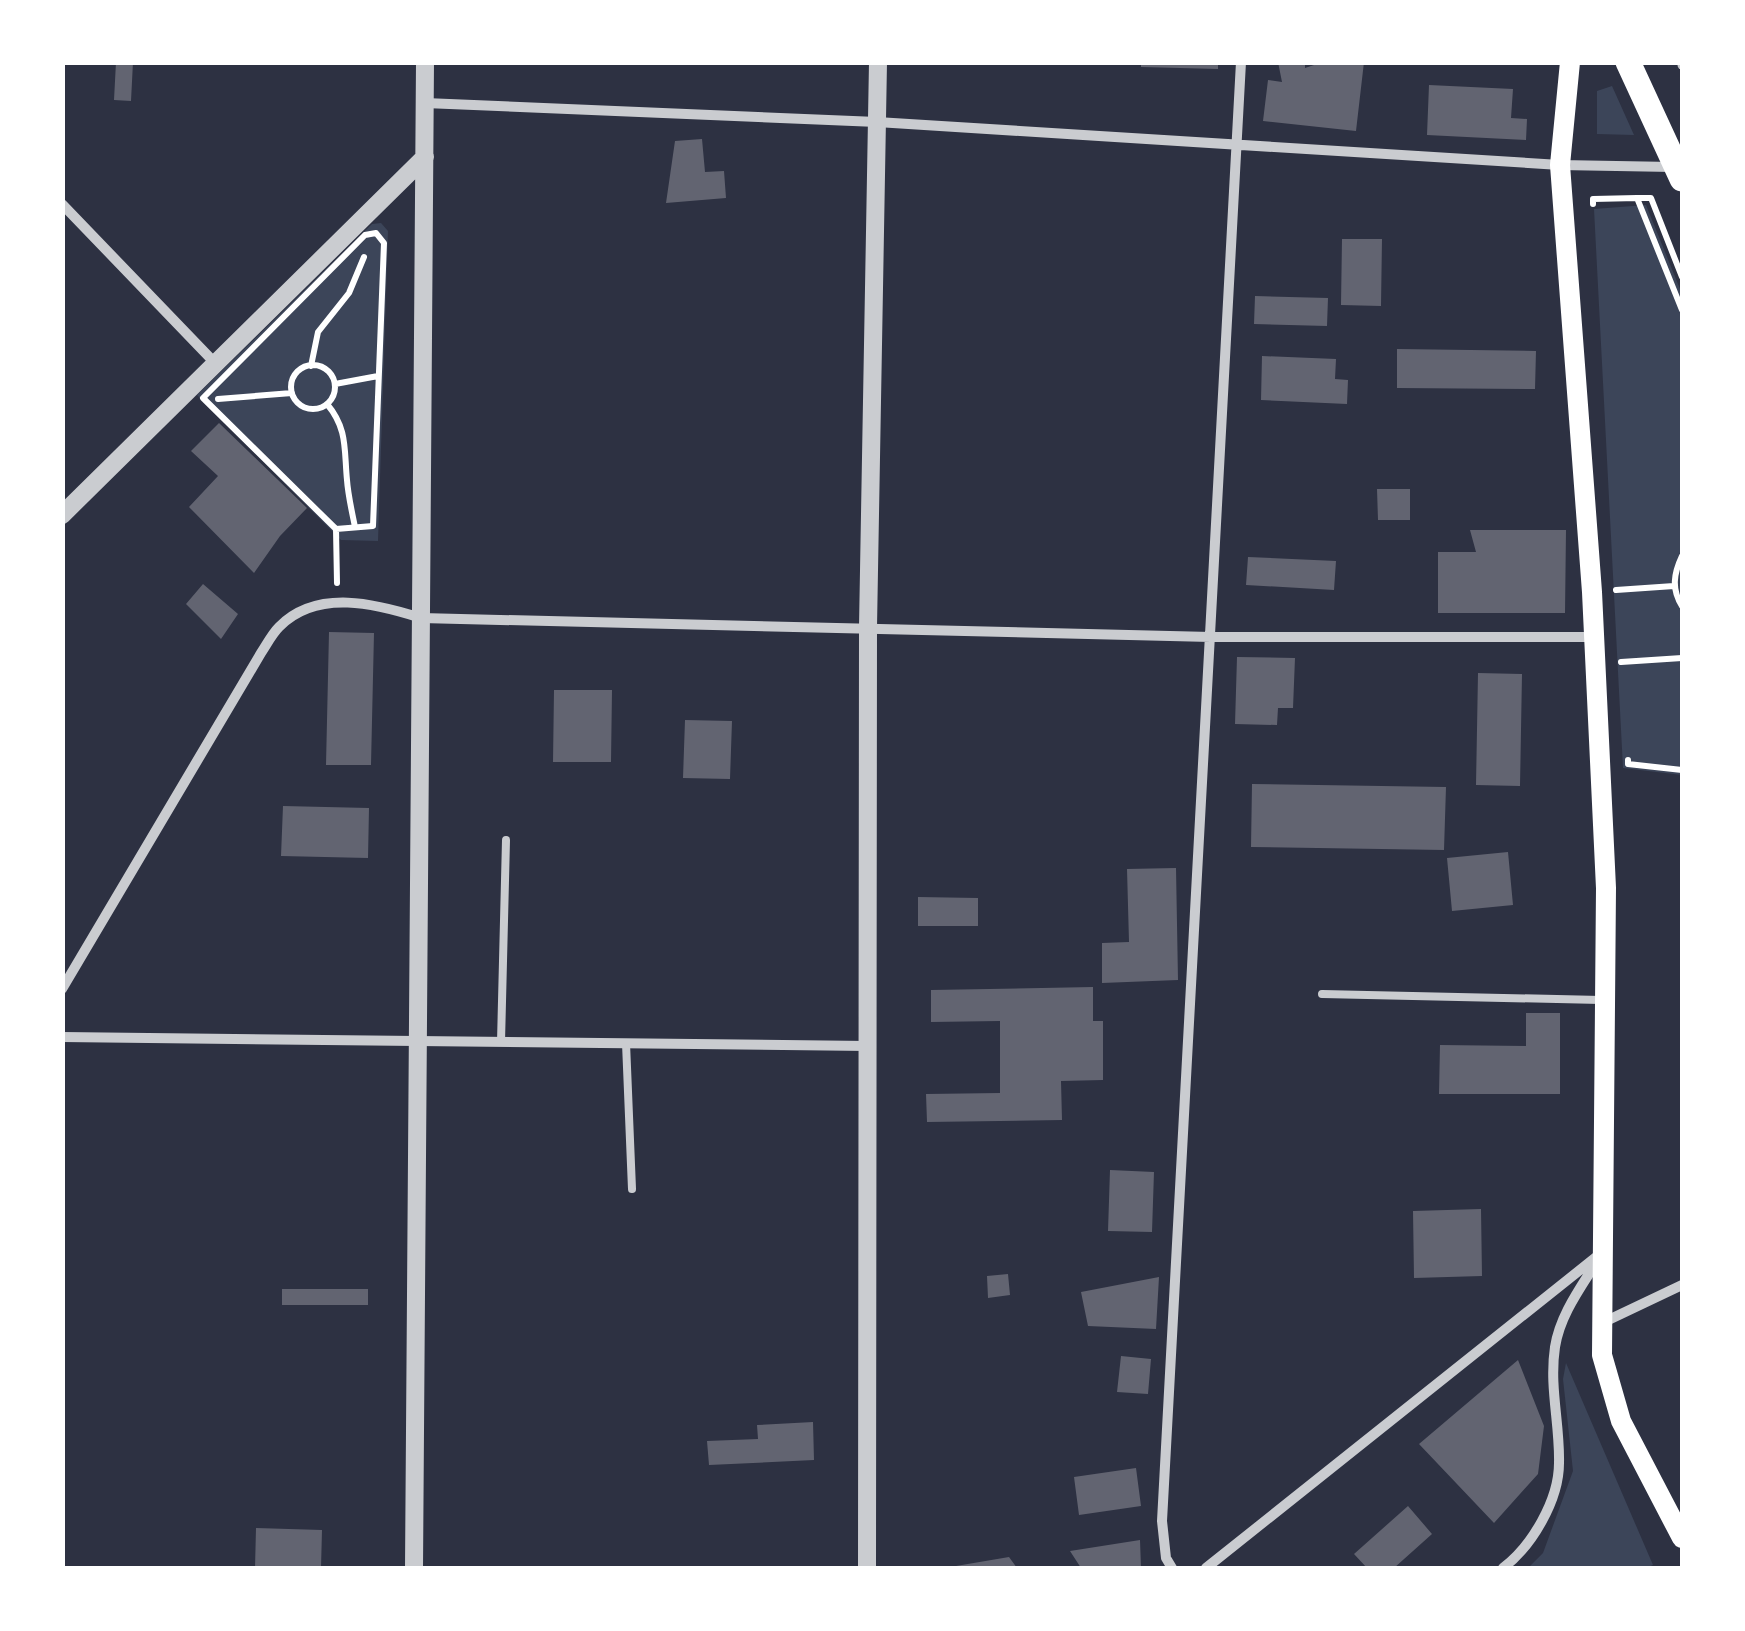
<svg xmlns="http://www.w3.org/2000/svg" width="1745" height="1631" viewBox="0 0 1745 1631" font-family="'PT Sans Narrow',sans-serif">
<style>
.green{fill:#3c4559}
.building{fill:#626471}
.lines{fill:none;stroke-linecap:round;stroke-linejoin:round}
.path{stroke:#fff;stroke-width:6}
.service{stroke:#caccd0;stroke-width:8}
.pedestrian{stroke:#caccd0;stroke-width:9}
.minor{stroke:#caccd0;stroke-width:10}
.tertiary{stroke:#caccd0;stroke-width:18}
.secondary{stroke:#fff;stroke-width:20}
.primary{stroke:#fff;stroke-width:25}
</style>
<rect width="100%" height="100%" fill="#2d3142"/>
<!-- green -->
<path class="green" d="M1612 86 1634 135 1597 134V91Z
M1646 205 1682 294V775L1623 768 1594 209Z
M381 223 388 231 378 541 341 540 197 395 372 224Z
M1566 1363 1653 1565 1646 1568H1528L1543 1553 1573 1471 1563 1379Z"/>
<!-- building -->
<path class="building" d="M116 62H133L131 101 114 100Z
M1141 62H1218V69L1141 67Z
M1278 62H1305V68L1323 62H1364L1356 131 1263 121 1268 80 1282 82Z
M1429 85 1513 89 1511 118 1527 119 1526 140 1427 135Z
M702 139 705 172 724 171 726 198 666 203 675 141Z
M1342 239H1382L1381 306 1341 305Z
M1255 296 1328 298 1327 326 1254 324Z
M1397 349 1536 351 1535 389 1397 388Z
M1262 356 1336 359 1335 379 1348 380 1347 404 1261 400Z
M219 423 307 508 280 536 254 573 189 507 218 476 191 451Z
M1377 489H1410V520H1378Z
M1470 530H1566L1565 613H1438V552H1476Z
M1248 557 1336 561 1334 590 1246 585Z
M203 584 238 614 221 639 186 604Z
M329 632 374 633 371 765H326Z
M1237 657 1295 658 1293 708H1278L1277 725 1235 724Z
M1478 673 1522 674 1520 786 1476 785Z
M554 690H612L611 762H553Z
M685 720 732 721 730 779 683 778Z
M1252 784 1446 787 1444 850 1251 847Z
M283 806 369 808 368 858 281 856Z
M1508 852 1513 905 1452 911 1447 858Z
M1176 868 1178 980 1102 983V943L1129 942 1127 869Z
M918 897 978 898V926H918Z
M1093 987V1021H1103V1080L1061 1081 1062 1120 927 1122 926 1094 1000 1093V1021L931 1022V990Z
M1526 1013H1560V1094H1439L1440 1045 1526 1046Z
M1110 1170 1154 1172 1152 1232 1108 1231Z
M1481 1209 1482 1276 1414 1278 1413 1211Z
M1008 1274 1010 1295 988 1298 987 1276Z
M1159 1277 1156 1329 1088 1326 1081 1292Z
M282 1289H368V1305H282Z
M1121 1356 1151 1359 1148 1394 1117 1392Z
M1518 1360 1544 1426 1538 1474 1494 1523 1419 1444Z
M813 1422 814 1460 709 1465 707 1441 758 1439 757 1425Z
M1136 1468 1141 1506 1079 1515 1074 1477Z
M1408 1506 1432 1534 1394 1568H1367L1354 1554Z
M256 1528 322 1530 321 1568H255Z
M1140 1540 1141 1568H1081L1070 1551Z
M1009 1557 1017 1568H956V1566Z"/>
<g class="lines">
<!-- path -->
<path class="path" d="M1637 198H1651L1682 277
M1593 204V199L1637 198 1682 310
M376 233 384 243 373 526 336 529 203 398 365 235Z
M291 387a22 22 0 1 1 44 0a22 22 0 1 1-44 0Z
M311 366 318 332 349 293 364 257
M335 384 378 376
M218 399 292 393
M327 404C348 429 344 450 347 480 348 495 352 512 355 527
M336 529 337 583
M1682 556C1674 573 1671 589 1682 606
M1616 590 1674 586
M1621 662 1682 658
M1628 760V764L1682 770"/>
<!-- service -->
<path class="service" d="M1322 994 1601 1000
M501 1042 506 840
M626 1043 632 1189"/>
<!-- pedestrian -->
<path class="pedestrian" d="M1682 62V65"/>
<!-- minor -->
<path class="minor" d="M425 103 877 122 1560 165 1673 167
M62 204 215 363
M62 989 261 653C267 644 272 634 279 627 317 588 377 604 421 618L1211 637H1594
M62 1037 868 1046
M1602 1323 1682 1285
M1172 1568 1166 1558 1162 1521 1241 62
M1206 1568 1600 1254
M1503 1568C1532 1546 1559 1500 1559 1463 1560 1424 1549 1387 1555 1347 1560 1314 1582 1286 1599 1258"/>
<!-- tertiary -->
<path class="tertiary" d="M62 515 425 157
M414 1568 425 62
M867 1568 868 627 878 62"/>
<!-- secondary -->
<path class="secondary" d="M1570 62 1560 165 1592 592 1606 888 1602 1355 1621 1421 1682 1538"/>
<!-- primary -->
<path class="primary" d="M1628 62 1682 179"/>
</g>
<!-- border -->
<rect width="1745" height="1631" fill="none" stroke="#ffffff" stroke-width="130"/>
</svg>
